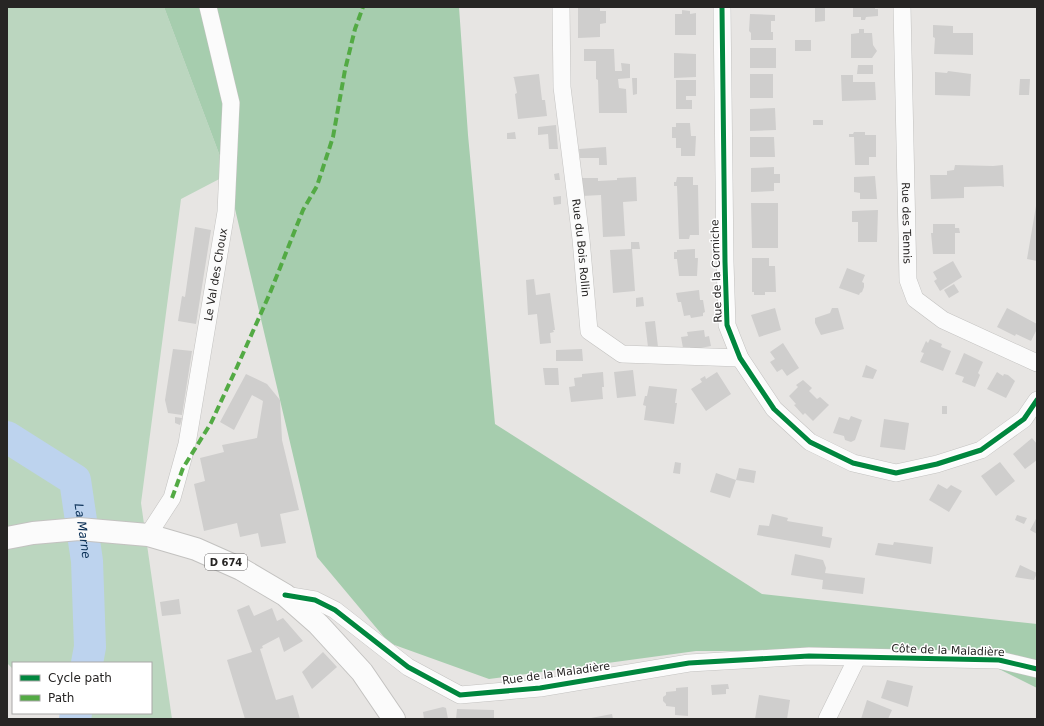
<svg xmlns="http://www.w3.org/2000/svg" width="1044" height="726" viewBox="0 0 1044 726" font-family="'DejaVu Sans',sans-serif">
<style>
.green{fill:#bbd6bf}
.forest{fill:#a6cdae}
.lines{fill:none;stroke-linecap:round;stroke-linejoin:round}
.river{stroke:#bdd3ee;stroke-width:32}
.building{fill:#cfcecd}
.street-casing{stroke:#c3c2c0;stroke-width:18}
.primary-casing{stroke:#c3c2c0;stroke-width:24}
.street{stroke:#fbfbfb;stroke-width:17}
.primary{stroke:#fbfbfb;stroke-width:22}
.quiet{stroke:#53aa44;stroke-width:4;stroke-dasharray:8 4;stroke-linecap:butt}
.cycleway-casing{stroke:#fff;stroke-width:8}
.cycleway{stroke:#00873e;stroke-width:5}
.labels{text-anchor:middle;stroke-width:3;stroke-linejoin:round;paint-order:stroke}
.shield{fill:#fff;stroke:#686666;stroke-width:1}
.shield-label{font-size:10px;font-weight:bold;fill:#272524}
.street-label{font-size:11px;fill:#272524;stroke:#fff}
.water-label{font-size:12px;font-style:italic;fill:#062c53;stroke:#fff}
</style>
<rect width="100%" height="100%" fill="#e7e5e3"/>
<!-- green -->
<path class="green" d="M7 7H164L227 175 181 199 141 503 172 719H65L59 713H151V663H13V669L7 663Z"/>
<!-- forest -->
<path class="forest" d="M164 7H459L468 135 495 424 762 594 1037 624V688L963 651H696L489 679 389 643 317 557 227 175Z"/>
<g class="lines">
<!-- river -->
<g class="river">
<path id="s1" d="M7 437 75 480 87 561 90 647 87 663"/>
<path d="M75 719 76 713"/>
</g>
</g>
<!-- building -->
<path class="building" d="M578 7H600V11H606V23L600 24V37L578 38Z
M815 7H825V21L815 22Z
M853 7H875V9H878V16L866 17 865 20H861V17H853Z
M682 10 690 11V14L696 13V35H675V14H682Z
M750 14 775 15V21H771V32H773V40H751V33L749 31Z
M933 25 953 26V33H973V55L934 54 935 38 933 37Z
M859 29H864V33H872L873 45 877 51 872 58H851V34L859 33Z
M795 40H811V51H795Z
M750 48H776V68H750Z
M584 49H614L615 71H622L621 63 630 64V78L618 79 619 88 626 89 627 113H599L598 80 596 79V61H584Z
M674 53 696 54V77L674 78Z
M858 65H873V74H857Z
M948 71 971 74 970 96 935 95V72L947 73Z
M539 74 542 100H545L547 116 518 119 515 94 517 93 514 78 513 77Z
M750 74H773V98H750Z
M841 75H853V82H875L876 100 842 101Z
M632 78H637V94L633 95Z
M1020 79H1030L1029 95H1019Z
M676 80H696V96H686V100H692V109H676Z
M775 108 776 130 750 131V109Z
M813 120H823V125H813Z
M676 123H690L691 136H696L695 156H681V148H676V138H672V127H676Z
M556 125 558 149H549L548 134 538 135V127Z
M515 132 516 139H507V133Z
M854 132H865V135H876V157H869V165H855L854 137H849V134H853Z
M750 137H774L775 157H750Z
M606 147 607 165H599V158H580L579 149Z
M955 165 993 166 1003 165 1004 187 1001 186 964 187V198L931 199 930 175H947V171L954 170Z
M774 167V174H780V183H774V191L751 192V168Z
M559 173 560 180H555L554 174Z
M875 176 877 199H860V193L854 192V177Z
M636 177 637 201 623 202 625 236 603 237 601 195 582 196V178H598V181L617 180V178Z
M677 177H693V185H698L699 235H690L689 239H679L677 186H674V182H676Z
M561 196V204L554 205 553 197Z
M751 203H778V248H752Z
M1036 206H1037V261L1027 259Z
M878 210 877 242H858V222H852V211Z
M933 224H955V228H959L960 233H955V254H933L931 233H933Z
M195 227 211 230 196 324 178 321 182 296 185 297Z
M631 242H639L640 249H632L635 291 613 293 610 250 631 249Z
M695 249V258H698L697 276H679L677 259H674V252H677V250Z
M752 258H769V266H775L776 292H765V295H754V292H752Z
M953 261 962 277 940 291 934 281 937 279 933 272Z
M847 268 865 275 862 282 864 283V287L862 292 860 293 859 295 839 288Z
M534 279 536 295 550 293 555 330H553L554 332 550 333 551 343 540 344 537 314 528 315 526 280Z
M954 284 959 292 949 298 944 290Z
M699 290 700 300H703L705 312 703 313V316L691 318 690 315 684 316 681 302H678L676 293Z
M643 297 644 306 636 307V298Z
M775 308 781 330 759 337 751 315Z
M832 308H838L844 329 821 335 815 323V318L830 313Z
M1007 308 1037 324V329L1031 341 1016 334 1015 336 997 327Z
M655 321 658 347H648L645 322Z
M704 330 705 337 709 336 711 346 690 350V347L683 348 681 337 688 336 687 332Z
M930 339 942 344 941 347 951 351 943 371 920 362 924 353 921 352 926 341 928 343Z
M783 343 799 368 787 376 782 369 777 372 770 362 775 359 770 352Z
M173 349 192 351 182 415 168 413 165 400Z
M582 349 583 361H556V350Z
M964 353 983 362 978 373 980 375 975 387 962 382 964 377 955 374Z
M866 365 877 370 873 379 862 377Z
M543 368H558L559 385H545Z
M633 370 636 396 617 398 614 372Z
M603 372 604 387H602L603 399 571 402 569 387 575 386 574 378 582 377V374Z
M717 372 731 394 706 411 691 389 702 382 700 379 705 376 706 379Z
M997 372 1003 376 1004 374 1008 375 1015 381 1006 398 987 389Z
M246 374 267 384 280 400 282 440 299 510 280 514 286 543 261 547 258 533 240 537 237 523 204 531 194 484 205 481 200 458 224 452 222 445 257 438 263 401 252 395 234 430 220 422Z
M803 380 812 388 809 391 817 399 820 397 829 405 813 421 805 413 803 415 794 405 796 404 789 396 798 387 796 385Z
M649 386 677 389 675 403H677L674 424 644 420 646 406 643 405 645 396H647Z
M942 406H947V414H942Z
M851 416 862 420 855 440 851 442 845 440 844 436 833 433 839 417 849 420Z
M175 417 182 418 180 425 175 423Z
M884 419 909 423 905 450 880 447Z
M1032 438 1037 444V460L1025 469 1013 454Z
M675 462 681 463 680 474 673 473Z
M1000 462 1015 481 996 496 981 476Z
M739 468 756 471 754 483 736 480Z
M716 473 736 480 730 498 710 492Z
M938 484 947 489 951 485 962 491 949 512 929 500Z
M772 514 788 518 787 521 823 527 822 536 832 538 830 548 757 535 759 525 769 526Z
M1017 515 1027 518 1024 524 1015 520Z
M1037 517V534L1030 530Z
M894 542 933 547 931 564 875 555 878 543 893 545Z
M795 554 823 560 826 568 825 573 865 578 863 594 822 589 823 580 791 575Z
M1020 565 1037 573 1034 580 1015 577Z
M179 599 181 614 162 616 160 602Z
M249 605 254 616 272 608 277 621 283 618 303 641 284 652 279 637 262 646 263 648 260 649 276 700 293 695 300 719H245L227 660 252 652 237 610Z
M323 652 337 667 312 689 302 672Z
M887 680 913 686 908 707 881 698Z
M728 684 729 689H726V694L712 695 711 685Z
M688 687V716L675 715V707L666 706V704L663 701V697L666 695V692L676 691V688Z
M759 695 790 700 787 719H755Z
M867 700 892 710 888 719H861Z
M443 707 446 708 448 719H424L423 712Z
M457 709 494 710V719H456Z
M612 714 613 719H591V718Z"/>
<g class="lines">
<defs>
<g id="street">
<path id="s2" d="M561 7 562 87 581 239 589 331 622 354 740 358"/>
<path d="M722 7 725 262 727 325 740 358 774 409 810 442 853 463 896 473 937 464 981 450 1024 419 1037 400"/>
<path id="s3" d="M902 7 908 280 915 299 943 320 1037 363"/>
<path id="s4" d="M148 535 172 498 187 444 226 212 231 103 208 7"/>
<path d="M285 595 315 600 335 610 408 667 460 695 540 688 689 663 809 656 999 660 1037 669"/>
<path d="M827 719 857 658"/>
</g>
<path id="primary" d="M7 538 33 533 79 529 148 535 196 549 241 569 285 595 318 624 362 672 394 719"/>
</defs>
<!-- street casing -->
<use href="#street" class="street-casing"/>
<!-- primary casing -->
<use href="#primary" class="primary-casing"/>
<!-- street -->
<use href="#street" class="street"/>
<!-- primary -->
<use href="#primary" class="primary"/>
<!-- quiet -->
<path class="quiet" d="M172 498 183 468 211 423 237 367 270 293 303 210 317 186 333 137 345 70 355 29 363 7"/>
<defs>
<path id="cycleway" d="M722 7 725 262 727 325 740 358 774 409 810 442 853 463 896 473 937 464 981 450 1024 419 1037 400
M285 595 315 600 335 610 408 667 460 695 540 688 689 663 809 656 999 660 1037 669"/>
</defs>
<!-- cycleway casing -->
<use href="#cycleway" class="cycleway-casing"/>
<!-- cycleway -->
<use href="#cycleway" class="cycleway"/>
</g>
<g class="labels">
<!-- shield labels -->
<rect class="shield" x="205" y="554" width="42" height="16" rx="3"/>
<g class="shield-label">
<text x="226" y="566">D 674</text>
</g>
<!-- street labels -->
<g class="street-label">
<text dy="4" stroke="none"><textPath href="#s3" startOffset="216">Rue des Tennis</textPath></text>
<text dy="4" stroke="none"><textPath href="#s2" startOffset="242">Rue du Bois Rollin</textPath></text>
<text transform="translate(716 271) rotate(-92)" y="4">Rue de la Corniche</text>
<text dy="4" stroke="none"><textPath href="#s4" startOffset="272">Le Val des Choux</textPath></text>
<text transform="translate(948 650) rotate(2)" y="4">Côte de la Maladière</text>
<text transform="translate(556 673) rotate(-8)" y="4">Rue de la Maladière</text>
</g>
<!-- water labels -->
<g class="water-label">
<text dy="4" stroke="none"><textPath href="#s1" startOffset="132">La Marne</textPath></text>
</g>
</g>
<!-- border -->
<rect width="1044" height="726" fill="none" stroke="#272524" stroke-width="16"/>
<!-- legend -->
<rect x="12" y="662" width="140" height="52" fill="#ffffff" stroke="#a9a8a7"/>
<rect x="20" y="675" width="20" height="6" fill="#00873e" stroke="#a9a8a7"/>
<text x="48" y="682" font-size="12" fill="#272524">Cycle path</text>
<rect x="20" y="695" width="20" height="6" fill="#53aa44" stroke="#a9a8a7"/>
<text x="48" y="702" font-size="12" fill="#272524">Path</text>
</svg>
